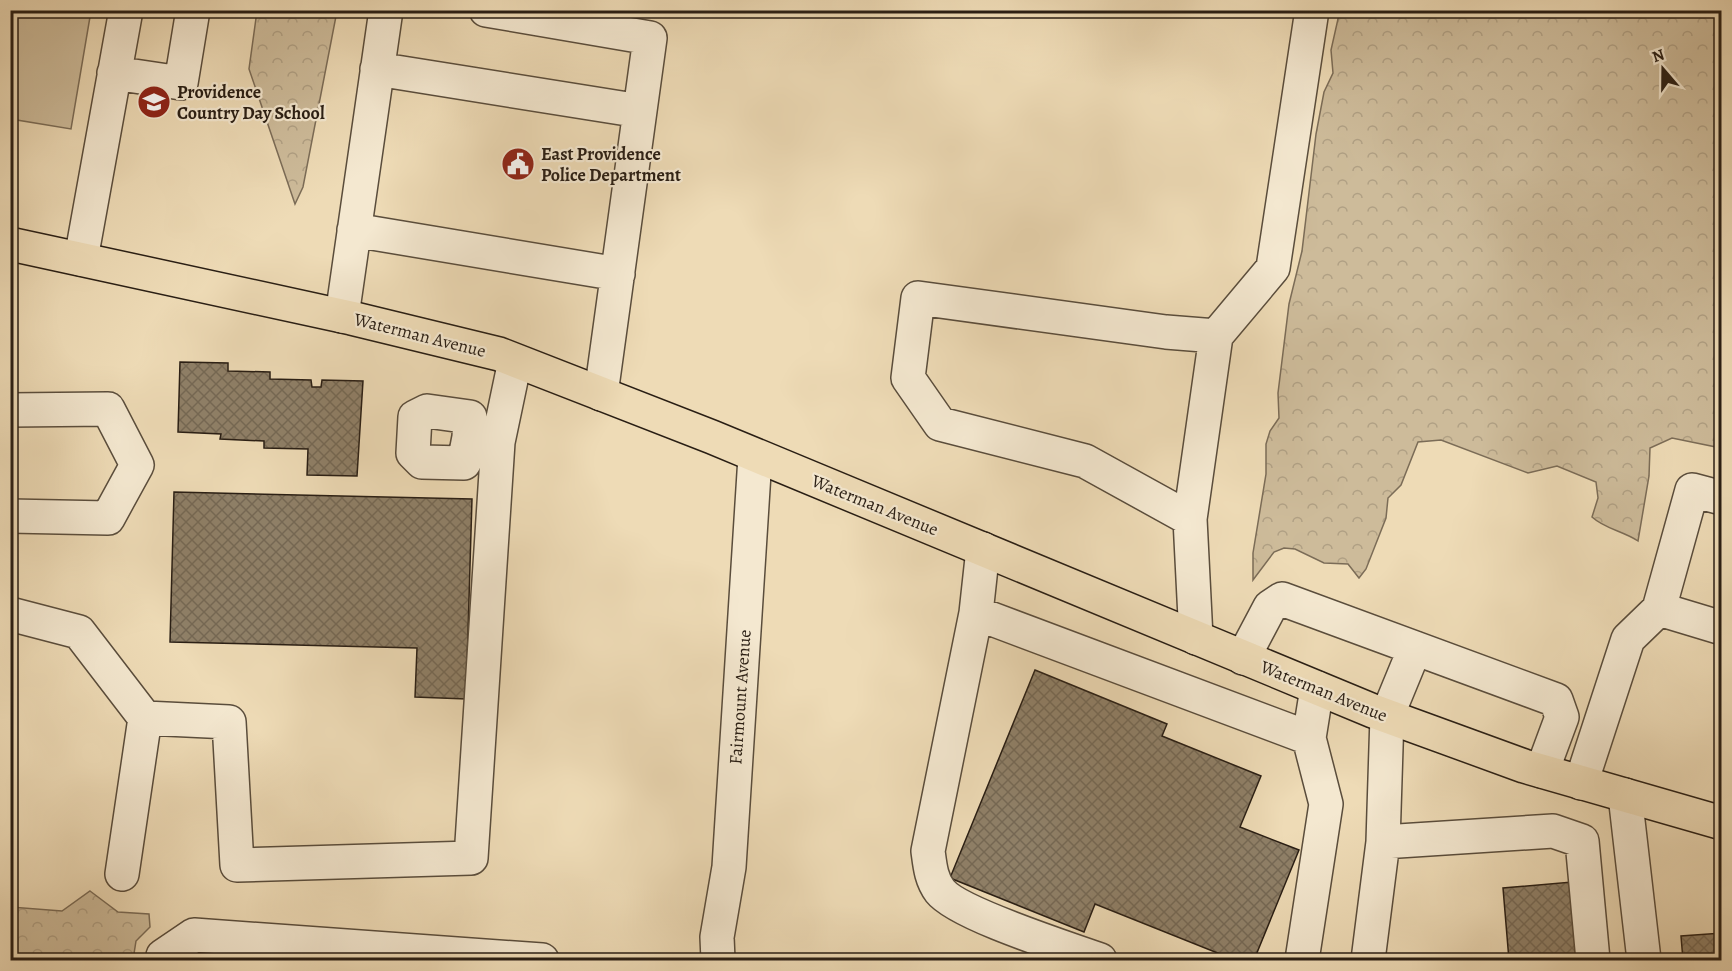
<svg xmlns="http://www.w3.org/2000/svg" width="1732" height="971" viewBox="0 0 1732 971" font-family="Alegreya,serif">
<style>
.green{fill:#cdbb9a;stroke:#7b6c57;stroke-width:1.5}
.forest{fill:url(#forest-crowns);stroke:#7b6c57;stroke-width:1.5}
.building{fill:url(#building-cross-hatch);stroke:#291e14;stroke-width:1.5}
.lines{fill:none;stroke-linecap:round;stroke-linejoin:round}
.minor-casing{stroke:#5a4d3c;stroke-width:36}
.major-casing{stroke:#291e14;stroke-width:36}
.minor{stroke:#f4e8d0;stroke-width:33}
.major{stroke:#eedbb6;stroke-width:33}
.labels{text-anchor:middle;stroke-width:4.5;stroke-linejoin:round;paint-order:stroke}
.poi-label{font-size:18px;font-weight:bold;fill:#291e14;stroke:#f4e8d0;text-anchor:start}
.street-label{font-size:18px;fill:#291e14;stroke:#f4e8d0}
</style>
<defs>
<pattern id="forest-crowns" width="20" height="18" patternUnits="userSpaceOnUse" patternTransform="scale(1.5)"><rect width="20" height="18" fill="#cdbb9a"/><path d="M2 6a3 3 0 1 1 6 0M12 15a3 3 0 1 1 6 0" fill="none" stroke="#b0a084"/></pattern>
<pattern id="building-cross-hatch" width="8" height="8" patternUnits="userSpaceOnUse" patternTransform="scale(1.5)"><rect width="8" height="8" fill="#8f8068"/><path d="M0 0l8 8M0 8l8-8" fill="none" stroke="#756854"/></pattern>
</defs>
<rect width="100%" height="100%" fill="#eedbb6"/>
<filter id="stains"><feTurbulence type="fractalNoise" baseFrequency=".00333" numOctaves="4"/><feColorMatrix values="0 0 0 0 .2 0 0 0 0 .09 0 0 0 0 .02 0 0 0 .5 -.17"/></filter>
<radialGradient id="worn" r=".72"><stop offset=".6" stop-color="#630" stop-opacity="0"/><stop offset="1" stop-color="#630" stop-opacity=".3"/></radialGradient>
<!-- green -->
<path class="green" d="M10 11H91L71 129 11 119Z"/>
<!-- forest -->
<path class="forest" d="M1340 10 1721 11V448L1672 438 1650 448 1649 476 1638 541C1623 531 1605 529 1592 517L1598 498 1596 482 1557 466 1528 473 1441 440 1418 442 1401 485 1388 498 1386 518 1366 569 1359 578 1348 564 1324 563 1295 549 1284 548 1274 552 1253 580V553L1266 474V444L1270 431 1279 418 1278 393 1289 304 1302 251 1316 134 1324 92 1333 73 1331 50Z
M257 11H337L303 187 295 204 249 69Z
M90 891 118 912 149 914 150 927 136 941 133 960H11V907L62 911Z"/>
<!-- building -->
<path class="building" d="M180 362 228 363V371L270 372V379L311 380 312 387H321L322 380 363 381 357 476 307 475 308 449 264 448V441L220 439 221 434 178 432Z
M174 492 472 499 466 699 415 697 417 648 170 642Z
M1035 670 1167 724 1162 736 1261 776 1240 827 1299 850 1254 960H1235L1095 904 1084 932 950 878Z
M1572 882 1578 960H1509L1503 888Z
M1722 933V960H1683L1681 936Z"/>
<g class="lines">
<defs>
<path id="minor" d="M486 10 650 38 601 394
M377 69 640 111
M114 73 181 83 193 10
M354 230 618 274
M81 259 126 10
M342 316 386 10
M1216 336 1273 268 1312 10
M10 410 108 409 137 465 108 518 10 516
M469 437 464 463 422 462 413 453 415 417 427 411 470 417 469 437 498 442
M1190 519 1216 336 1166 332 918 298 908 378 940 424 1085 461 1190 519 1196 638
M983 549 976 613 928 851C930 866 931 879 940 891 958 914 1067 948 1100 960
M1659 609 1722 628
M976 613 1309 738
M10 614 79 632 145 718 122 874
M1243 658 1270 607 1282 599 1556 700 1562 717 1542 771
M145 718 229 722 237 865 471 858 498 442 515 361
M1581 783 1628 639 1659 609 1692 490 1722 498
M1625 795 1644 960
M1383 842 1553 831 1582 841 1593 960
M163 960V956L194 935 542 960
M718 960 717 937 729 867 755 457
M1302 960 1326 804 1309 738 1317 688
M1368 960 1383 842 1387 716 1415 648"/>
<path id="major" d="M10 244 351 318 499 354 712 437 1373 711 1524 766 1722 823"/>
</defs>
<!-- minor casing -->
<use href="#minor" class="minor-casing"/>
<!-- major casing -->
<use href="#major" class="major-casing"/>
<!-- minor -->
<use href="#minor" class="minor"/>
<!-- major -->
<use href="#major" class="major"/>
</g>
<!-- icons -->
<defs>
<symbol id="school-disc" viewBox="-11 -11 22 22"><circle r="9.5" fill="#8f2418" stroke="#f4e8d0"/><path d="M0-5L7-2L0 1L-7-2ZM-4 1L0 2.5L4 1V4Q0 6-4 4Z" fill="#fff"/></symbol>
<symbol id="civic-disc" viewBox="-11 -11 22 22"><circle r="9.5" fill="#8f2418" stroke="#f4e8d0"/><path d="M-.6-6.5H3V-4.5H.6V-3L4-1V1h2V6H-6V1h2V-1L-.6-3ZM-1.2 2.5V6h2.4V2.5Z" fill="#fff"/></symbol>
</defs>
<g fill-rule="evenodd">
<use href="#school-disc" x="135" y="83" width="38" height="38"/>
<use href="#civic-disc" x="499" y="145" width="38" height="38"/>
</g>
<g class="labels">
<!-- poi labels -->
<g class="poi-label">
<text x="177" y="98">Providence<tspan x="177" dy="21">Country Day School</tspan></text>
<text x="541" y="160">East Providence<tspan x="541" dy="21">Police Department</tspan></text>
</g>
<!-- street labels -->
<g class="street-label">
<text transform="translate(420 335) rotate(14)" y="6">Waterman Avenue</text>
<text transform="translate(875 505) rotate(22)" y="6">Waterman Avenue</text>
<text transform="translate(1324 691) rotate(22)" y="6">Waterman Avenue</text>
<text transform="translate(740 697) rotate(-86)" y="6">Fairmount Avenue</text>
</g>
</g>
<!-- margin -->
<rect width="1732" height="971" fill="none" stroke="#eedbb6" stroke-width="36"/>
<rect x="12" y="12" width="1708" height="947" fill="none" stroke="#291e14" stroke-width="3"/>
<rect x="18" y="18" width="1696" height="935" fill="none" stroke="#291e14" stroke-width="1.5"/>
<!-- north arrow -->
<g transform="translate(1663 69) rotate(340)" stroke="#f4e8d0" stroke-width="4.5" paint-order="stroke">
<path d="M0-4.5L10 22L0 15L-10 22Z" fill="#291e14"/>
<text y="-9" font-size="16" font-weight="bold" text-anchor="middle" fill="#291e14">N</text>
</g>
<rect width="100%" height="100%" filter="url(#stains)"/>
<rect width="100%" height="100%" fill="url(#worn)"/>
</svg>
